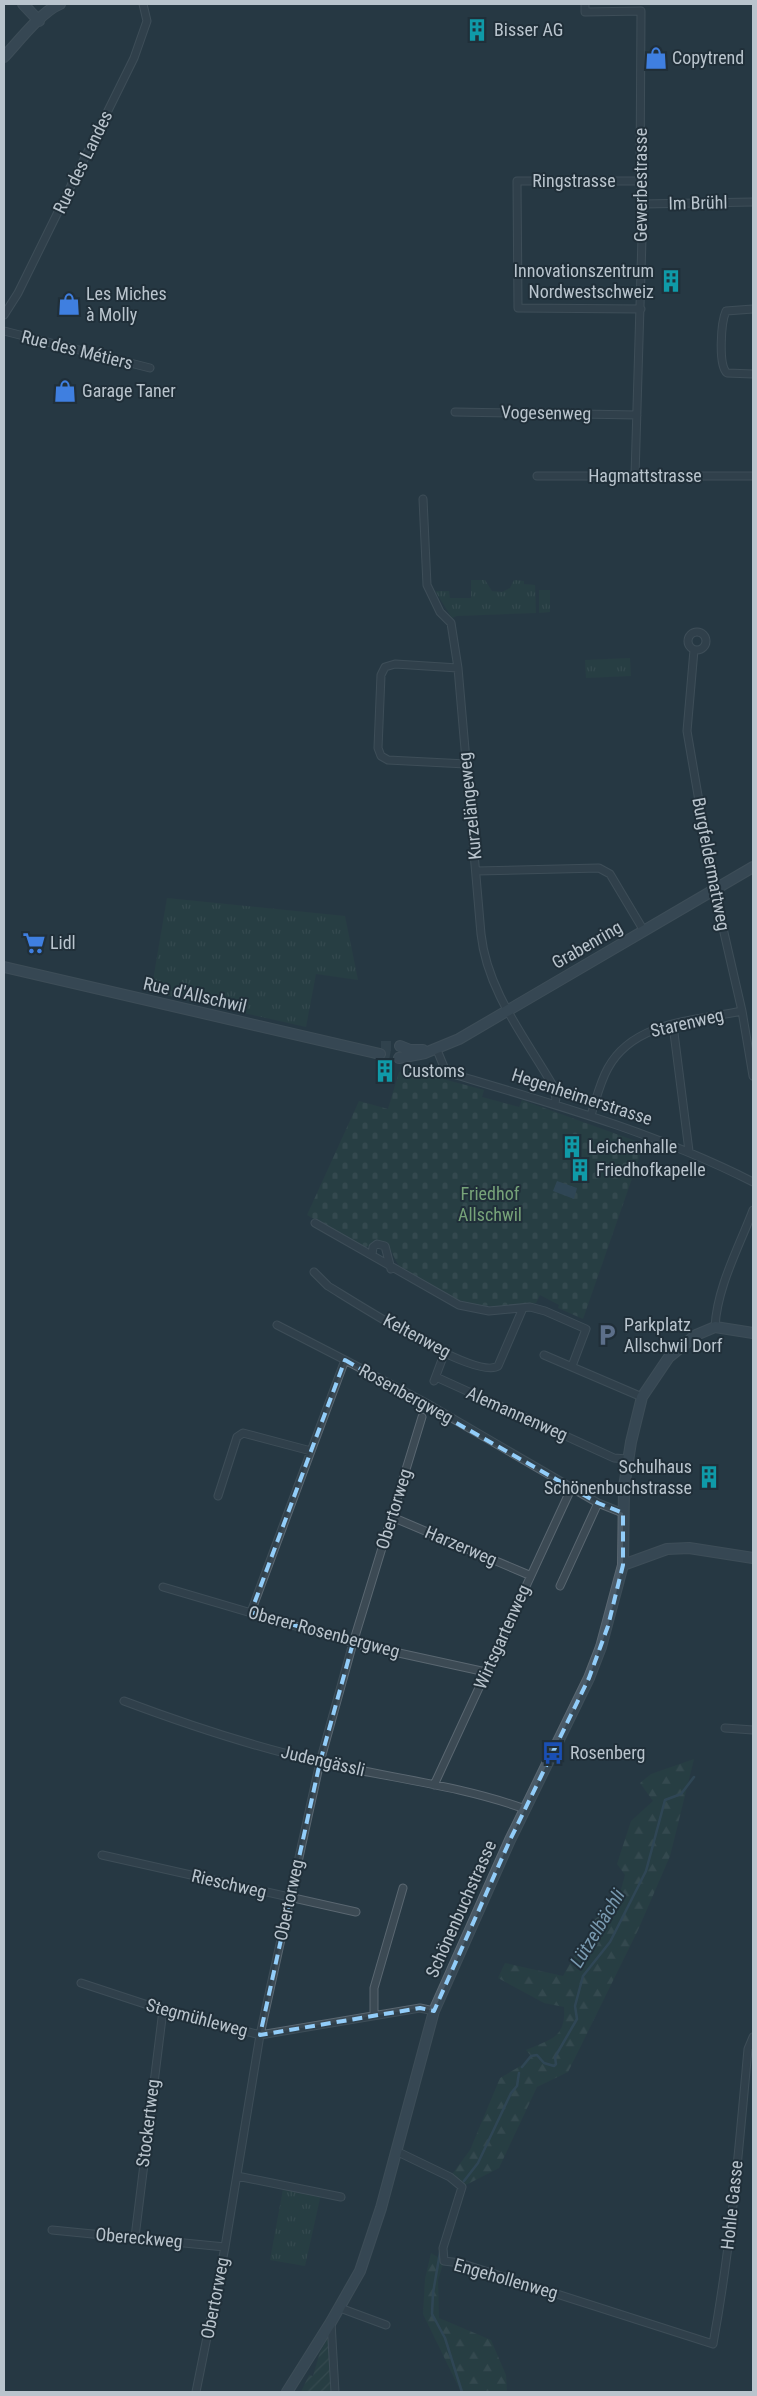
<svg xmlns="http://www.w3.org/2000/svg" width="757" height="2396" viewBox="0 0 757 2396" font-family="'Roboto Condensed',sans-serif">
<style>
.grass{fill:url(#grass-tufts)}
.forest{fill:url(#forest-firs)}
.cemetery{fill:url(#cemetery-stones)}
.garden{fill:url(#garden-furrows)}
.water{fill:url(#water-ripples)}
.lines{fill:none;stroke-linecap:round;stroke-linejoin:round}
.stream{stroke:#3b586b;stroke-width:2.5}
.secondary-tunnel{stroke:#3d4e59;stroke-width:10;stroke-dasharray:10 5;stroke-linecap:butt}
.street-casing{stroke:#5a6771;stroke-width:9}
.secondary-casing{stroke:#5a6771;stroke-width:12}
.street{stroke:#3c4a54;stroke-width:7}
.secondary{stroke:#4a5a67;stroke-width:10}
.marked{fill:none;stroke:#92cdf9;stroke-width:4;stroke-dasharray:10 6;stroke-linejoin:round}
.labels{text-anchor:middle;stroke-width:4;stroke-linejoin:round;paint-order:stroke}
.poi-label{font-size:18px;fill:#b9c4cd;stroke:#202f39;text-anchor:start}
.street-label{font-size:18px;fill:#b9c4cd;stroke:#202f39}
.park-label{font-size:18px;fill:#77a379;stroke:#202f39}
.water-label{font-size:19px;font-style:italic;fill:#799ab0;stroke:#202f39}
</style>
<defs>
<pattern id="grass-tufts" width="24" height="20" patternUnits="userSpaceOnUse" patternTransform="scale(1.25)"><rect width="24" height="20" fill="#294543"/><path d="M3 7l-1-3M5 7V3M7 7l1-3M15 17l-1-3M17 17v-4M19 17l1-3" fill="none" stroke="#465e5d"/></pattern>
<pattern id="forest-firs" width="22" height="20" patternUnits="userSpaceOnUse" patternTransform="scale(1.25)"><rect width="22" height="20" fill="#294543"/><path d="M5 1l3.5 6h-7zM16 11l3.5 6h-7z" fill="#465e5d"/></pattern>
<pattern id="cemetery-stones" width="16" height="16" patternUnits="userSpaceOnUse" patternTransform="scale(1.25)"><rect width="16" height="16" fill="#294543"/><path d="M2 7V4a2 2 0 0 1 4 0v3zM10 15v-3a2 2 0 0 1 4 0v3z" fill="#465e5d"/></pattern>
<pattern id="garden-furrows" width="10" height="10" patternUnits="userSpaceOnUse" patternTransform="scale(1.25)"><rect width="10" height="10" fill="#294543"/><path d="M-1 1l2-2M0 10L10 0M9 11l2-2" fill="none" stroke="#465e5d"/></pattern>
<pattern id="water-ripples" width="26" height="14" patternUnits="userSpaceOnUse" patternTransform="scale(1.25)"><rect width="26" height="14" fill="#3b586b"/><path d="M2 4q2-2 4 0t4 0M15 11q2-2 4 0t4 0" fill="none" stroke="#556e7f"/></pattern>
</defs>
<rect width="100%" height="100%" fill="#273944"/>
<!-- grass -->
<path class="grass" d="M471 580H485L492 591 502 592 510 588 514 580 524 581V584L535 585 536 613 457 616 452 618 435 591H449L450 598H471Z
M539 590H550V612L539 613Z
M630 658 631 676 586 678 585 660Z
M167 898 345 916 358 980 316 974 306 1027 151 992Z
M283 2189 321 2194 305 2266 270 2260Z"/>
<!-- forest -->
<path class="forest" d="M694 1759 670 1856 638 1930 568 2072 537 2087 499 2168 462 2187 450 2177 470 2150 500 2078 524 2064 531 2056 526 2050C551 2039 566 2038 564 2007L544 2003 498 1978 505 1963 563 1976 573 1958 597 1931 592 1921 617 1904 625 1875 617 1864 631 1821 653 1801 640 1783 651 1774Z
M431 2253 444 2261 438 2280 439 2318 491 2340 506 2375 507 2392H461L423 2314 425 2279Z"/>
<!-- cemetery -->
<path class="cemetery" d="M410 1070 484 1090 482 1097 519 1107 522 1100 644 1144 583 1319 558 1308 559 1305 540 1295 536 1303 532 1304C483 1308 471 1309 428 1284 419 1279 408 1275 401 1268 393 1260 393 1249 385 1242 376 1240 372 1247 363 1247L307 1215 359 1101 388 1109 399 1072Z"/>
<!-- garden -->
<path class="garden" d="M329 2336 335 2392H301L309 2375 313 2376 320 2352Z"/>
<!-- water -->
<path class="water" d="M557 1181 577 1188 574 1199 553 1191Z"/>
<g class="lines">
<!-- stream -->
<path class="stream" d="M522 2067 531 2056 537 2055 544 2063 554 2066 556 2064 555 2057 577 2019 575 2006 583 1976 610 1942 646 1871 665 1800 681 1794 694 1777
M464 2181 478 2163 511 2093 517 2086 519 2073
M442 2241 433 2293 432 2314 445 2338 462 2392"/>
<!-- secondary-tunnel -->
<path class="secondary-tunnel" d="M381 1046H400
M380 1054 399 1058"/>
<defs>
<path id="street" d="M585 4V12L641 11 640 181 643 204 635 476
M640 181H517L518 308 641 309
M643 204 753 202
M753 309 726 311C721 322 718 365 727 373L753 374
M4 315 18 293 134 58 147 21 143 4
M4 331 150 368
M455 412 637 415
M537 476H753
M423 499 427 585 440 612 451 623 458 668 481 934C487 990 524 1036 552 1084L556 1098 555 1103
M688 641a9 9 0 1 1 18 0a9 9 0 1 1-18 0Z
M694 650 687 731 714 889 742 1011 753 1076
M458 668 395 664 385 667 381 675 378 748 381 756 388 760 466 764
M476 871 599 868 610 874 644 931
M673 1025 689 1151
M437 1050 444 1067 453 1074C557 1105 656 1133 753 1182
M591 1115C596 1100 600 1082 608 1068 634 1021 694 1021 742 1011
M315 1223 459 1305 489 1311 530 1307 545 1311 586 1329 572 1366
M372 1255 373 1247 377 1244 385 1246 391 1269
M314 1272 328 1286C353 1301 476 1381 498 1366L523 1308
M277 1325 345 1360
M715 1327C717 1287 739 1247 753 1210
M544 1355 642 1397
M436 1377 614 1458 627 1459
M434 1381 443 1357
M218 1496 237 1437 243 1433 311 1451
M392 1517 529 1575
M560 1586 598 1503
M163 1587 353 1643 486 1672
M251 1612 345 1360 426 1403 598 1503 623 1513
M124 1701C188 1725 254 1747 321 1762 388 1778 459 1785 525 1809
M725 1728 753 1730
M434 1785 571 1489
M102 1855 356 1912
M81 1983 163 2010 260 2035 420 2008 434 2011
M374 2015V1988L403 1888
M396 2151 450 2177 462 2187 443 2248 444 2261 460 2263 713 2344C731 2246 739 2148 748 2049L753 2037
M237 2176 341 2197
M52 2230 225 2247
M135 2237 163 2010
M340 2308 386 2325
M331 2322 335 2392
M196 2392 225 2247 260 2035 320 1762 353 1643 422 1417"/>
<path id="secondary" d="M23 4 39 21
M4 57C18 42 42 11 60 4
M4 967 380 1054
M400 1046 410 1050H423
M399 1058 425 1053 459 1039 753 867
M623 1565 667 1549 689 1548 753 1558
M287 2392 331 2322 360 2271 381 2208 434 2011 510 1840 589 1678 601 1647 623 1565 624 1487 631 1442 642 1397 669 1357 696 1335 715 1327 753 1333"/>
</defs>
<!-- street casing -->
<use href="#street" class="street-casing"/>
<!-- secondary casing -->
<use href="#secondary" class="secondary-casing"/>
<!-- street -->
<use href="#street" class="street"/>
<!-- secondary -->
<use href="#secondary" class="secondary"/>
</g>
<!-- marked area -->
<path d="M0 0H757V2396H0ZM345 1360 598 1503 623 1513V1565L608 1626 589 1678 510 1840 434 2011 420 2008 260 2035 320 1762 353 1643 251 1612Z" fill="#273944" fill-opacity=".55" fill-rule="evenodd"/>
<path class="marked" d="M345 1360 598 1503 623 1513V1565L608 1626 589 1678 510 1840 434 2011 420 2008 260 2035 320 1762 353 1643 251 1612Z"/>
<!-- icons -->
<defs>
<symbol id="building-bare" viewBox="-9 -9 18 18"><path d="M-4-6H4V6H1V3H-1V6H-4ZM-2.5-4.3h1.7v1.8h-1.7ZM.8-4.3h1.7v1.8H.8ZM-2.5-1h1.7V.8h-1.7ZM.8-1h1.7V.8H.8Z" fill="#0f9aa8" stroke="#202f39" stroke-width="2.5" paint-order="stroke"/></symbol>
<symbol id="shop-bare" viewBox="-9 -9 18 18"><path d="M-5-2.5h2.3a2.7 3.5 0 0 1 5.4 0H5L5.5 6h-11ZM-1.5-2.5h3a1.5 2.3 0 0 0-3 0Z" fill="#3f7fe0" stroke="#202f39" stroke-width="2.5" paint-order="stroke"/></symbol>
<symbol id="supermarket-bare" viewBox="-9 -9 18 18"><path d="M-6-5.5h2.5l.6 2H6L4.5 2H-2.5L-4.4-4H-6ZM-1.5 3.2a1.3 1.3 0 1 0 .1 0ZM3 3.2a1.3 1.3 0 1 0 .1 0Z" fill="#3f7fe0" stroke="#202f39" stroke-width="2.5" paint-order="stroke"/></symbol>
<symbol id="parking-bare" viewBox="-9 -9 18 18"><path d="M-3.5-5.5H1a3.5 3.5 0 0 1 0 7H-1V5.5H-3.5ZM-1-3.4V-.6H.8a1.4 1.4 0 0 0 0-2.8Z" fill="#5c6f8a" stroke="#202f39" stroke-width="2.5" paint-order="stroke"/></symbol>
<symbol id="bus-bare" viewBox="-9 -9 18 18"><path d="M-5-6H5V4H4V6H2V4H-2V6H-4V4H-5ZM-3.5-4V0h7V-4ZM-3.5 1.2v1.5H-2V1.2ZM2 1.2v1.5H3.5V1.2Z" fill="#1a4fb4" stroke="#202f39" stroke-width="2.5" paint-order="stroke"/></symbol>
</defs>
<g fill-rule="evenodd">
<use href="#building-bare" x="461" y="14" width="32" height="32"/>
<use href="#shop-bare" x="640" y="42" width="32" height="32"/>
<use href="#building-bare" x="655" y="265" width="32" height="32"/>
<use href="#shop-bare" x="53" y="288" width="32" height="32"/>
<use href="#shop-bare" x="49" y="375" width="32" height="32"/>
<use href="#supermarket-bare" x="18" y="927" width="32" height="32"/>
<use href="#building-bare" x="369" y="1055" width="32" height="32"/>
<use href="#building-bare" x="556" y="1131" width="32" height="32"/>
<use href="#building-bare" x="564" y="1154" width="32" height="32"/>
<use href="#parking-bare" x="591" y="1319" width="32" height="32"/>
<use href="#building-bare" x="693" y="1461" width="32" height="32"/>
<use href="#bus-bare" x="537" y="1737" width="32" height="32"/>
</g>
<g class="labels">
<!-- poi labels -->
<g class="poi-label">
<text x="494" y="36">Bisser AG</text>
<text x="672" y="64">Copytrend</text>
<text x="654" y="277" text-anchor="end">Innovationszentrum<tspan x="654" dy="21">Nordwestschweiz</tspan></text>
<text x="86" y="300">Les Miches<tspan x="86" dy="21">à Molly</tspan></text>
<text x="82" y="397">Garage Taner</text>
<text x="50" y="949">Lidl</text>
<text x="402" y="1077">Customs</text>
<text x="588" y="1153">Leichenhalle</text>
<text x="596" y="1176">Friedhofkapelle</text>
<text x="624" y="1331">Parkplatz<tspan x="624" dy="21">Allschwil Dorf</tspan></text>
<text x="692" y="1473" text-anchor="end">Schulhaus<tspan x="692" dy="21">Schönenbuchstrasse</tspan></text>
<text x="570" y="1759">Rosenberg</text>
</g>
<!-- street labels -->
<g class="street-label">
<text transform="translate(83 162) rotate(-64)" y="6">Rue des Landes</text>
<text x="574" y="187">Ringstrasse</text>
<text transform="translate(641 185) rotate(-90)" y="6">Gewerbestrasse</text>
<text transform="translate(698 203) rotate(-1)" y="6">Im Brühl</text>
<text transform="translate(77 350) rotate(14)" y="6">Rue des Métiers</text>
<text transform="translate(546 413) rotate(1)" y="6">Vogesenweg</text>
<text x="645" y="482">Hagmattstrasse</text>
<text transform="translate(470 806) rotate(-96)" y="6">Kurzelängeweg</text>
<text transform="translate(711 864) rotate(79)" y="6">Burgfeldermattweg</text>
<text transform="translate(587 945) rotate(-30)" y="6">Grabenring</text>
<text transform="translate(195 995) rotate(13)" y="6">Rue d'Allschwil</text>
<text transform="translate(687 1023) rotate(-13)" y="6">Starenweg</text>
<text transform="translate(582 1097) rotate(18)" y="6">Hegenheimerstrasse</text>
<text transform="translate(417 1336) rotate(28)" y="6">Keltenweg</text>
<text transform="translate(406 1394) rotate(29)" y="6">Rosenbergweg</text>
<text transform="translate(517 1414) rotate(24)" y="6">Alemannenweg</text>
<text transform="translate(394 1509) rotate(-73)" y="6">Obertorweg</text>
<text transform="translate(461 1546) rotate(23)" y="6">Harzerweg</text>
<text transform="translate(324 1632) rotate(15)" y="6">Oberer Rosenbergweg</text>
<text transform="translate(502 1637) rotate(-66)" y="6">Wirtsgartenweg</text>
<text transform="translate(323 1761) rotate(13)" y="6">Judengässli</text>
<text transform="translate(229 1884) rotate(13)" y="6">Rieschweg</text>
<text transform="translate(289 1900) rotate(-78)" y="6">Obertorweg</text>
<text transform="translate(461 1909) rotate(-66)" y="6">Schönenbuchstrasse</text>
<text transform="translate(197 2018) rotate(15)" y="6">Stegmühleweg</text>
<text transform="translate(148 2123) rotate(-83)" y="6">Stockertweg</text>
<text transform="translate(732 2205) rotate(-84)" y="6">Hohle Gasse</text>
<text transform="translate(139 2238) rotate(5)" y="6">Obereckweg</text>
<text transform="translate(506 2279) rotate(16)" y="6">Engehollenweg</text>
<text transform="translate(215 2298) rotate(-79)" y="6">Obertorweg</text>
</g>
<!-- park labels -->
<g class="park-label">
<text x="490" y="1200">Friedhof<tspan x="490" dy="21">Allschwil</tspan></text>
</g>
<!-- water labels -->
<g class="water-label">
<text transform="translate(597 1928) rotate(-59)" y="7">Lützelbächli</text>
</g>
</g>
<!-- border -->
<rect width="757" height="2396" fill="none" stroke="#b9c4cd" stroke-width="10"/>
</svg>
